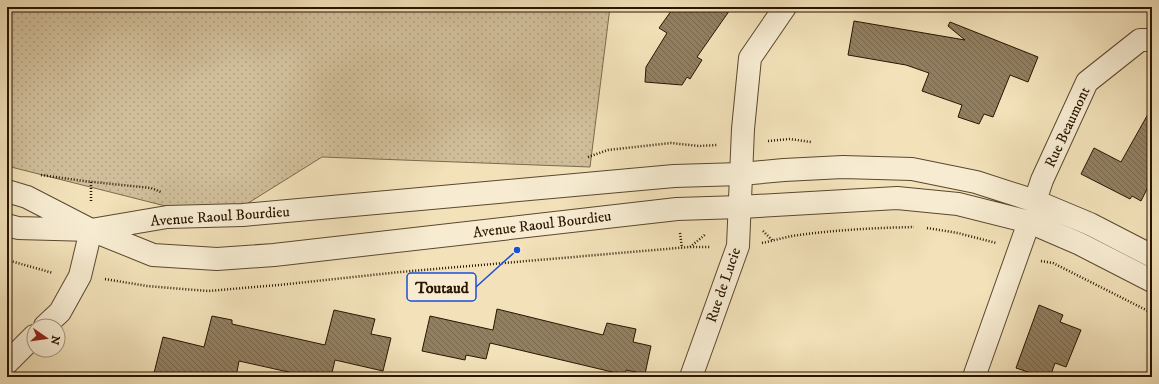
<svg xmlns="http://www.w3.org/2000/svg" width="1159" height="384" viewBox="0 0 1159 384" font-family="'IM FELL DW Pica',serif">
<style>
.grass{fill:url(#grass-dots);stroke:#7c6a4d}
.building{fill:url(#building-back-hatch);stroke:#291500}
.lines{fill:none;stroke-linecap:round;stroke-linejoin:round}
.minor-casing{stroke:#5b482e;stroke-width:24}
.tertiary-casing{stroke:#5b482e;stroke-width:24}
.path{stroke:#291500;stroke-width:2.5;stroke-dasharray:1 2;stroke-linecap:butt}
.minor{stroke:#f7ecd2;stroke-width:22}
.tertiary{stroke:#f7ecd2;stroke-width:22}
.labels{text-anchor:middle;stroke-width:3;stroke-linejoin:round;paint-order:stroke}
.street-label{font-size:15px;fill:#291500;stroke:#f7ecd2}
.leader{fill:none;stroke:#1d4ed8;stroke-width:1.5}
.callout-dot{fill:#1d4ed8;stroke:#f7ecd2;stroke-width:1.5}
.callout{fill:#f7ecd2;stroke:#1d4ed8;stroke-width:1.5}
.callout-label{font-size:16px;text-anchor:middle;font-weight:bold;fill:#291500}
</style>
<defs>
<pattern id="grass-dots" width="8" height="8" patternUnits="userSpaceOnUse"><rect width="8" height="8" fill="#d0be9a"/><path d="M2 2h.1M6 6h.1" fill="none" stroke="#b3a283" stroke-width="1.8" stroke-linecap="round"/></pattern>
<pattern id="building-back-hatch" width="6" height="6" patternUnits="userSpaceOnUse"><rect width="6" height="6" fill="#927f60"/><path d="M-1 5l2 2M0 0l6 6M5-1l2 2" fill="none" stroke="#77674d"/></pattern>
</defs>
<rect width="100%" height="100%" fill="#f2e1b9"/>
<filter id="stains"><feTurbulence type="fractalNoise" baseFrequency=".005" numOctaves="4"/><feColorMatrix values="0 0 0 0 .2 0 0 0 0 .09 0 0 0 0 .02 0 0 0 .5 -.17"/></filter>
<radialGradient id="worn" r=".72"><stop offset=".6" stop-color="#630" stop-opacity="0"/><stop offset="1" stop-color="#630" stop-opacity=".3"/></radialGradient>
<!-- grass -->
<path class="grass" d="M7 7H610L590 167 322 157 221 220 7 166Z"/>
<!-- building -->
<path class="building" d="M674 7H732L697 57 702 60 690 79 687 77 682 85 645 82 646 67 667 33 659 28Z
M854 21 965 40 948 26 950 22 1038 57 1028 82 1010 75 993 117 984 114 979 124 958 117 962 105 922 91 929 73 906 65 848 55Z
M1152 107V179L1141 201 1132 196 1130 199 1081 174 1094 148 1121 162Z
M1039 305 1063 315 1060 322 1081 330 1066 367 1055 363 1050 377H1043L1016 368Z
M497 309 603 335 607 323 636 329 633 342 651 346 645 374 626 370 625 375 490 343 486 359 466 355 465 360 422 351 430 316 493 330Z
M334 310 375 319 371 334 391 338 383 371 335 360 331 377H311L239 361 236 377H173L154 373 163 337 204 347 212 316 232 320V324L325 345Z"/>
<g class="lines">
<defs>
<path id="minor" d="M1035 201 1042 180 1087 82 1140 40H1152
M45 326 60 312 80 276 91 230
M7 363 34 336
M691 377 738 246 743 129 750 58 785 7
M974 377 1029 222"/>
<path id="tertiary" d="M7 191 27 197 91 230 153 255 217 259 274 255 677 209 740 207 897 198 958 204 1029 222 1080 244 1152 281
M7 225 18 228 91 230 167 217 243 215 674 176 741 174 784 170 843 167 912 169 976 182 1035 201 1090 224 1152 256"/>
</defs>
<!-- minor casing -->
<use href="#minor" class="minor-casing"/>
<!-- tertiary casing -->
<use href="#tertiary" class="tertiary-casing"/>
<!-- path -->
<path class="path" d="M768 141 790 139 811 142
M588 157 608 150 671 143 699 146 717 145
M41 175 84 181 151 188 161 192
M91 201V182
M927 228 958 233 996 243
M763 231 773 241
M680 233 682 248
M762 243C772 241 782 238 792 236 832 230 873 228 914 227
M690 247 706 234
M7 260 53 273
M1041 261 1053 263 1152 313
M105 279 147 286 208 291 279 285 400 272 689 247H711"/>
<!-- minor -->
<use href="#minor" class="minor"/>
<!-- tertiary -->
<use href="#tertiary" class="tertiary"/>
</g>
<g class="labels">
<!-- street labels -->
<g class="street-label">
<text transform="translate(1067 127) rotate(-65)" y="5">Rue Beaumont</text>
<text transform="translate(220 216) rotate(-4)" y="5">Avenue Raoul Bourdieu</text>
<text transform="translate(542 224) rotate(-7)" y="5">Avenue Raoul Bourdieu</text>
<text transform="translate(723 285) rotate(-71)" y="5">Rue de Lucie</text>
</g>
</g>
<!-- callouts -->
<path class="leader" d="M517 250L476 287"/>
<circle class="callout-dot" cx="517" cy="250" r="4"/>
<rect class="callout" x="407" y="273" width="69" height="28" rx="4"/>
<g class="callout-label">
<text x="442" y="293">Toutaud</text>
</g>
<!-- margin -->
<rect width="1159" height="384" fill="none" stroke="#f2e1b9" stroke-width="24"/>
<rect x="8" y="8" width="1143" height="368" fill="none" stroke="#291500" stroke-width="2"/>
<rect x="12" y="12" width="1135" height="360" fill="none" stroke="#291500"/>
<!-- north arrow -->
<g transform="translate(46 338) rotate(103)"><circle r="19" fill="#f7ecd2" stroke="#a5967e"/>
<path d="M0-3L7 15L0 10L-7 15Z" fill="#8f2418"/>
<text y="-6" font-size="11" font-weight="bold" text-anchor="middle" fill="#291500">N</text>
</g>
<rect width="100%" height="100%" filter="url(#stains)"/>
<rect width="100%" height="100%" fill="url(#worn)"/>
</svg>
